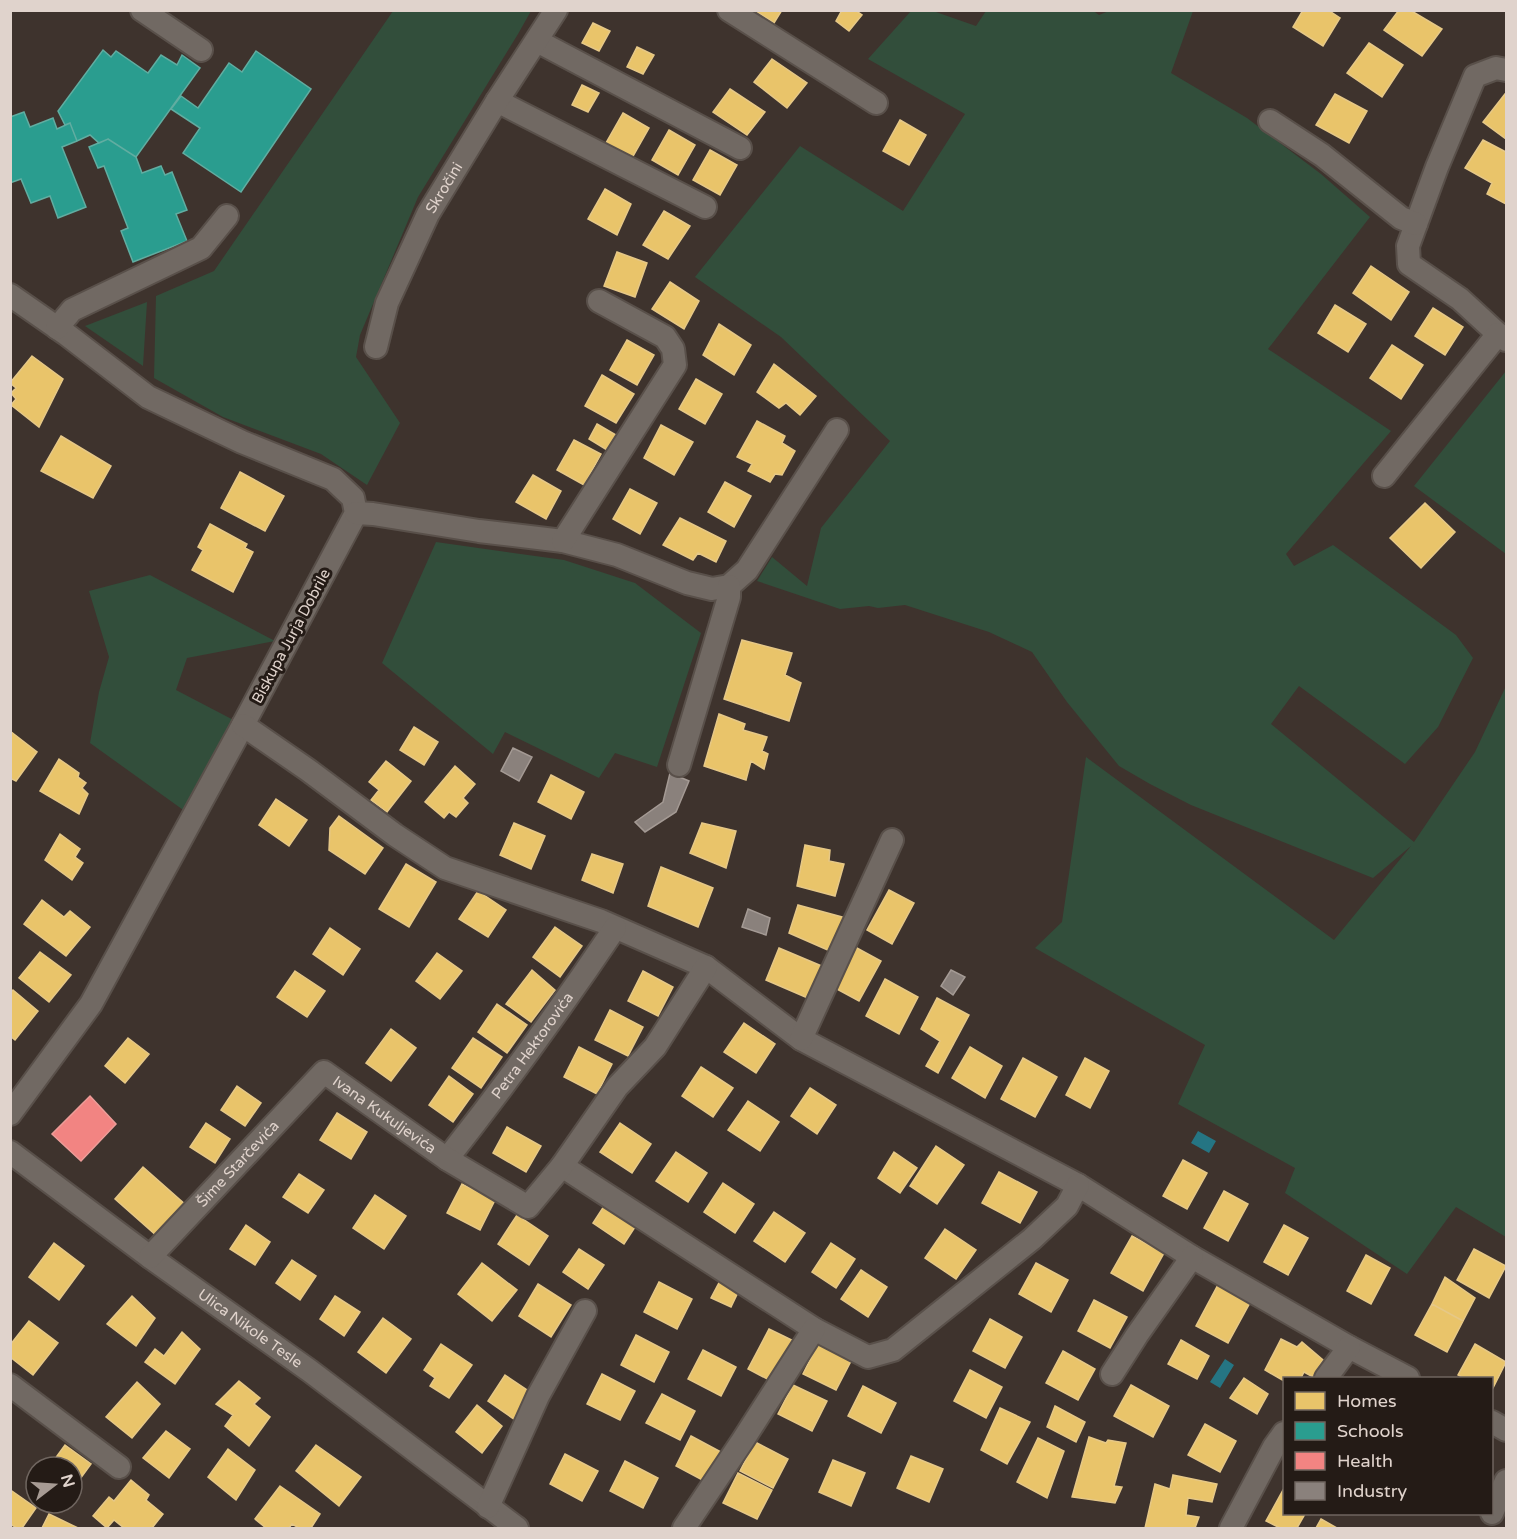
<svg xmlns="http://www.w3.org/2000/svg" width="1517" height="1539" viewBox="0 0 1517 1539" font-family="'Varela Round',sans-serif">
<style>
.green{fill:#324e3b}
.water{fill:#257583}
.homes{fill:#e9c46a;stroke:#e6c887;stroke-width:1.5}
.schools{fill:#2a9d8f;stroke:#61ada1;stroke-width:1.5}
.health{fill:#f28482;stroke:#ed9c98;stroke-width:1.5}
.industry{fill:#8a817c;stroke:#a49a94;stroke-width:1.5}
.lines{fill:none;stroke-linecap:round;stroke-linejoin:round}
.minor-casing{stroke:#59504a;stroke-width:26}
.minor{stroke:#716963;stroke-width:22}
.labels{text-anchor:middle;stroke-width:6;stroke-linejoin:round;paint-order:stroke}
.street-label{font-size:15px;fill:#e0d3cc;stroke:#241b16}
</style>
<rect width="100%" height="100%" fill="#3e332d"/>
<!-- green -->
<path class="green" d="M1092 10 1099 15 1109 11H1193L1171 73 1247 118 1321 174 1370 217 1268 349 1391 431 1286 554 1294 566 1333 545 1456 635 1473 658 1438 727 1405 764 1299 686 1271 724 1414 842 1475 752 1506 686V1237L1456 1207 1407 1274 1285 1193 1295 1168 1178 1104 1205 1045 1035 948 1062 922 1086 757 1334 940 1411 846 1373 878 1191 805 1150 784 1119 766 1067 702 1032 652 989 632 905 605 878 608 869 606 840 609 757 581 772 557 807 586 821 528 890 441 781 337 695 277 800 146 903 211 965 114 868 59 911 11H933L976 26 986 11Z
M393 11H531L518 34 418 197 360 335 356 357 400 423 367 485 321 454 223 417 154 378 156 296 214 271Z
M147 302 143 366 85 326Z
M1506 371V554L1414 486Z
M436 542 564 560 635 583 701 633 657 767 615 753 599 778 505 732 493 754 382 663Z
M150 575 275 641 187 658 176 690 243 725 193 817 90 743 99 692 109 657 89 591Z"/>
<!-- water -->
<path class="water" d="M1198 1131 1216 1141 1209 1153 1191 1143Z
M1225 1359 1234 1365 1220 1388 1210 1382Z"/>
<!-- homes -->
<path class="homes" d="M754 10H782L774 23Z
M842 10H855L862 15 849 31 836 21Z
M1303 10H1328L1340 18 1323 46 1293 27Z
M1399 10H1410L1442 29 1422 56 1384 30Z
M593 23 610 31 599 51 582 43Z
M1369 43 1403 65 1382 97 1347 73Z
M637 47 654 55 643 74 627 67Z
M772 59 807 83 787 108 754 82Z
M582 85 599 93 588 112 572 105Z
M730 89 765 112 747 135 713 112Z
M1335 94 1367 111 1349 143 1316 125Z
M1505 94 1506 96V139L1483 122Z
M623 113 649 128 632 158 606 143Z
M900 120 926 135 909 165 883 151Z
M669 130 695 145 678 175 652 160Z
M1483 140 1506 152V204L1487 194 1492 183 1465 168Z
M710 150 737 165 720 195 693 180Z
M605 189 631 204 617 235 588 219Z
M664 211 690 226 668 259 643 245Z
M617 252 647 263 635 297 604 286Z
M1371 266 1409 292 1391 320 1353 293Z
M670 282 699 301 684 329 652 309Z
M1335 305 1366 324 1348 352 1318 333Z
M1433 308 1463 327 1445 355 1415 336Z
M719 324 751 345 734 375 703 355Z
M627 340 654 355 637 385 610 370Z
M1392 345 1423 365 1401 399 1370 378Z
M32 356 63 379 39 427 11 405 16 399 11 393 16 388 10 383Z
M774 364 816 396 800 415 786 403 779 408 757 392Z
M602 375 634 394 616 423 585 406Z
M696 379 722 394 705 424 679 409Z
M757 421 785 436 782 443 795 451 782 475 775 474 770 482 748 471 752 464 737 457Z
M597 424 616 435 607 450 589 439Z
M661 425 693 442 674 475 644 458Z
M61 436 111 466 93 498 41 471Z
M574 440 601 454 584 485 557 470Z
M240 472 284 496 265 531 221 508Z
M533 475 561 491 546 519 516 502Z
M725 482 751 496 734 527 708 512Z
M630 489 657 503 640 534 613 519Z
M1425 503 1455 532 1421 568 1390 538Z
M680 518 726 541 716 562 698 553 693 560 663 545Z
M210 524 247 544 245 548 253 552 233 592 192 570 203 550 198 547Z
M742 640 792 653 785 675 801 683 789 721 724 699Z
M719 714 745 724 743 730 767 737 762 751 768 754 764 769 751 761 746 780 704 766Z
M414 727 438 742 424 765 400 750Z
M10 731 37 752 16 781 10 778Z
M59 759 79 773 78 777 86 783 82 788 88 794 79 814 40 791Z
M386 761 411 781 387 812 371 800 379 790 369 782Z
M455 766 475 784 463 798 468 803 456 817 449 812 444 818 425 802Z
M551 775 584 792 571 819 538 802Z
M276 799 307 820 289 846 259 825Z
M339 816 383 848 365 874 329 850 330 828Z
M514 823 545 836 531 869 500 855Z
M702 823 736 831 726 868 690 853Z
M60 834 80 849 75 857 83 863 72 880 45 860Z
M805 845 830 850 829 861 844 864 835 896 797 886Z
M592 854 623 864 613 893 582 880Z
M406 864 436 882 409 927 379 909Z
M661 867 713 888 698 927 648 906Z
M889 890 914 903 892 944 867 930Z
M478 891 506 910 488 937 459 919Z
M42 900 64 917 70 911 90 927 66 956 24 924Z
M798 905 846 918 830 951 789 933Z
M555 927 582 946 560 977 533 957Z
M330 928 360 949 343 975 313 954Z
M855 947 881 961 859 1001 833 987Z
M779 948 824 967 810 999 766 980Z
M40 952 71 975 49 1002 19 978Z
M437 953 462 971 440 999 416 981Z
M532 970 555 990 531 1022 506 1004Z
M295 971 325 991 307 1017 277 997Z
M643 971 673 987 658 1016 628 1001Z
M885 979 918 997 899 1034 866 1016Z
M13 990 38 1011 15 1040 10 1036V993Z
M937 998 969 1015 938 1073 926 1066 940 1041 921 1029Z
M497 1004 527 1025 507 1053 478 1032Z
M610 1010 643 1027 628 1056 595 1040Z
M744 1023 775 1044 756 1073 724 1052Z
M391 1029 416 1048 391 1081 366 1063Z
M128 1038 149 1054 125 1083 105 1066Z
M473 1038 502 1057 481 1088 452 1068Z
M579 1047 612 1064 597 1094 564 1077Z
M970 1047 1002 1066 985 1098 952 1078Z
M1023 1058 1057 1077 1035 1117 1001 1099Z
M1085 1058 1109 1071 1090 1108 1066 1095Z
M701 1067 733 1088 713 1117 682 1096Z
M449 1076 473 1094 453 1122 429 1105Z
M237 1086 261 1103 245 1126 221 1110Z
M810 1088 836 1105 817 1134 791 1116Z
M748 1101 779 1122 760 1151 728 1130Z
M337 1113 367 1132 351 1159 320 1140Z
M206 1123 230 1139 215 1163 190 1147Z
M620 1123 651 1144 632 1173 600 1152Z
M507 1127 541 1146 526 1172 493 1153Z
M936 1146 964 1165 937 1204 910 1186Z
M676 1152 707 1173 688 1202 656 1181Z
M894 1152 917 1168 900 1193 878 1178Z
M1183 1160 1207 1173 1187 1209 1163 1196Z
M143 1167 186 1205 158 1237 115 1199Z
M999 1172 1037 1192 1020 1223 982 1203Z
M299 1174 324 1190 308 1213 283 1197Z
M723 1183 754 1204 735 1233 704 1212Z
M462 1184 495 1200 480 1230 447 1213Z
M1224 1191 1248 1204 1228 1241 1204 1228Z
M375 1195 406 1216 384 1249 353 1228Z
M606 1203 637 1224 624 1244 593 1223Z
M774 1212 805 1233 785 1262 754 1241Z
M517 1215 548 1236 529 1265 498 1244Z
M246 1225 270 1242 255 1265 230 1249Z
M1284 1225 1308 1238 1288 1275 1264 1262Z
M945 1229 976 1250 956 1279 925 1258Z
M1132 1236 1164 1253 1143 1291 1111 1273Z
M54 1243 84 1266 59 1300 29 1277Z
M831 1243 855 1259 836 1288 812 1272Z
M579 1249 604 1265 588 1289 563 1272Z
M1474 1249 1506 1266 1489 1298 1457 1280Z
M1366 1255 1390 1268 1371 1304 1347 1291Z
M292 1260 316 1276 300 1300 276 1283Z
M482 1263 517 1290 492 1321 458 1294Z
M1036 1263 1068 1280 1051 1312 1019 1294Z
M861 1270 887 1287 868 1317 841 1299Z
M1445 1277 1475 1298 1463 1321 1432 1304Z
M721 1279 740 1288 731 1307 711 1298Z
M1220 1281 1252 1299 1228 1343 1196 1326Z
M659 1282 692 1299 677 1329 644 1312Z
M538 1284 571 1305 551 1337 519 1316Z
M132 1296 155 1318 136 1346 107 1324Z
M335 1296 360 1312 344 1336 320 1319Z
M1094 1300 1127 1317 1110 1348 1078 1331Z
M1432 1304 1463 1321 1447 1352 1415 1335Z
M383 1318 411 1339 386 1373 358 1352Z
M990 1319 1022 1337 1005 1368 973 1351Z
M29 1321 58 1343 33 1375 10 1357V1345Z
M769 1329 796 1342 775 1383 748 1369Z
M182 1332 200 1349 175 1384 145 1362 155 1349 164 1356Z
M636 1335 669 1352 654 1382 621 1365Z
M1281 1339 1297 1347 1302 1342 1323 1360 1313 1377 1304 1372 1301 1378H1284V1381L1265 1370Z
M1181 1340 1209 1356 1197 1379 1168 1364Z
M441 1344 472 1365 449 1398 430 1386 435 1378 424 1370Z
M818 1344 851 1361 836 1390 803 1374Z
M1475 1344 1506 1362 1492 1390V1378H1464L1458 1375Z
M703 1350 736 1367 721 1396 688 1379Z
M1063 1351 1095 1369 1078 1400 1046 1383Z
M970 1370 1002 1387 986 1418 954 1401Z
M602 1374 635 1391 620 1420 587 1404Z
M505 1375 536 1396 518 1422 488 1401Z
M1244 1378 1268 1394 1257 1414 1230 1398Z
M239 1381 260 1398 254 1404 270 1417 249 1446 225 1426 233 1415 216 1404Z
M137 1382 160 1404 132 1438 106 1417Z
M793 1385 827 1401 812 1431 778 1414Z
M1131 1385 1169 1406 1153 1437 1114 1416Z
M863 1386 896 1403 881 1433 848 1416Z
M662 1394 695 1411 680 1440 646 1423Z
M477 1405 502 1426 482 1453 456 1432Z
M1055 1406 1085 1422 1076 1442 1047 1427Z
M1000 1408 1030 1422 1007 1464 981 1450Z
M1205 1424 1236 1441 1220 1472 1188 1455Z
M166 1431 190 1449 169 1478 143 1458Z
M691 1436 723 1453 708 1483 676 1466Z
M1089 1437 1106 1443 1108 1440 1126 1443 1114 1486 1122 1487 1115 1503 1072 1497Z
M1038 1438 1064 1451 1047 1498 1017 1482Z
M755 1442 788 1459 773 1488 740 1471Z
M65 1445 91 1464 72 1490V1467H49Z
M316 1445 361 1477 339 1506 296 1471Z
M228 1449 255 1470 236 1500 208 1477Z
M565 1454 598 1471 582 1501 550 1484Z
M911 1456 943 1469 929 1502 897 1488Z
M833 1460 865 1473 851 1506 819 1492Z
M625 1461 658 1478 643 1508 610 1491Z
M738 1473 772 1490 757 1519 723 1503Z
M1173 1475 1217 1484 1212 1502 1188 1498 1186 1515 1199 1517 1195 1528H1145L1155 1484 1170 1489Z
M131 1480 149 1495 146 1500 163 1514 152 1528H124L114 1520 107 1528 93 1516 109 1497 114 1501Z
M280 1486 320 1514 311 1528H299L292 1524 289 1528H266L255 1519Z
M1283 1490 1284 1491V1514H1305L1297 1528H1280L1266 1521Z
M12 1491 36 1508 22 1528H17L10 1524V1494Z
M49 1514 78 1528H42Z
M1321 1519 1337 1528H1316Z"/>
<!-- schools -->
<path class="schools" d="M103 50 111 57 116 51 148 73 161 55 177 65 182 55 200 68 136 157 108 139 99 143 90 135 77 141 70 123 65 125 58 111Z
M256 51 311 89 241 192 183 153 200 128 171 109 181 96 198 108 229 63 242 72Z
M24 112 30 127 53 118 57 129 70 123 77 141 62 147 86 207 58 218 50 196 31 203 21 179 10 183V117Z
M108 139 136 157 142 173 161 166 165 175 172 172 187 210 176 214 187 241 133 262 121 231 128 228 104 166 98 168 89 147Z"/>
<!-- health -->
<path class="health" d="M90 1096 116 1124 81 1161 52 1134Z"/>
<!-- industry -->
<path class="industry" d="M513 748 532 757 519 781 501 771Z
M670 773 689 781 676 812 645 832 635 822 663 802Z
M748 909 770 918 766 935 742 927Z
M951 970 965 977 953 995 941 986Z"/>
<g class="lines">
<defs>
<g id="minor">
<path d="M142 10 201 50"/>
<path d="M729 10 876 103"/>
<path d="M537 41 740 148"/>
<path d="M1506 70 1496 68 1475 76 1437 167 1408 246 1409 264 1460 299 1498 334 1506 340"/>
<path d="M497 101 705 207"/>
<path d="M1270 121 1322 155 1401 218 1416 224"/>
<path d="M10 295 66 334 148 397 242 442 333 479 353 498 356 513 243 725 91 1004 10 1114"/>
<path d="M57 328 72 310 201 248 227 216"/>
<path id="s1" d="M376 347 387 303 428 214 497 101 556 10"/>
<path d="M1384 476 1498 334"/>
<path d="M356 513 373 514 479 531 563 541 617 555 687 583 712 589 729 586 747 570 837 430"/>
<path d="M563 541 675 365 673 349 665 337 599 301"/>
<path d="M243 725 308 770 395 835 445 868 601 921 706 967 801 1039 1078 1185 1192 1257 1349 1347 1408 1378"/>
<path d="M679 765 729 597V586"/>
<path d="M801 1039 892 840"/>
<path id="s2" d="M10 1152 150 1257 310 1371 513 1525 517 1528"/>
<path id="s3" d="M447 1159C506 1084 562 1007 615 928"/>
<path d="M562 1166 814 1329 868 1357 893 1350 1032 1239 1067 1206 1078 1185"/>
<path id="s4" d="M150 1257 324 1072 447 1159 528 1207 562 1166 617 1087 655 1047 706 967"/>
<path d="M1112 1374 1137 1335 1192 1257"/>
<path d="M1326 1378 1349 1347"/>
<path d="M10 1385 119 1467"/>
<path d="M1492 1422 1506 1430"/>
<path d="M488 1507 538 1396 585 1311"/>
<path d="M1492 1513 1506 1481"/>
<path d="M684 1528 743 1440 814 1329"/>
<path d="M1231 1528 1274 1447 1284 1433"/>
</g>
</defs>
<!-- minor casing -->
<use href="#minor" class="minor-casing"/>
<!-- minor -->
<use href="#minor" class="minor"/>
</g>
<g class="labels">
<!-- street labels -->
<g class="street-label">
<text dy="5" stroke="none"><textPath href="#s1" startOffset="174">Skročini</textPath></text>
<text transform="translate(291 636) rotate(-62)" y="5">Biskupa Jurja Dobrile</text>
<text dy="5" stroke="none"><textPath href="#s3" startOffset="142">Petra Hektorovića</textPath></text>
<text dy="5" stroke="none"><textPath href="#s4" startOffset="328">Ivana Kukuljevića</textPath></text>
<text dy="5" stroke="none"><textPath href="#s4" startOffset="128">Šime Starčevića</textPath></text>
<text dy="5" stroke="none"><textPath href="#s2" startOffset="298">Ulica Nikole Tesle</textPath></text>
</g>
</g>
<!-- border -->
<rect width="1517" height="1539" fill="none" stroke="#e0d3cc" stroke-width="24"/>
<!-- legend -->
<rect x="1283" y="1377" width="210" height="138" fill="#241b16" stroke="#6f655f" stroke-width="1.5"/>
<rect x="1295" y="1392" width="30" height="18" fill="#e9c46a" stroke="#6f655f" stroke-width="1.5"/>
<text x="1337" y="1407" font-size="18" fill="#e0d3cc">Homes</text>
<rect x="1295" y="1422" width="30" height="18" fill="#2a9d8f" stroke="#6f655f" stroke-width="1.5"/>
<text x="1337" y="1437" font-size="18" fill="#e0d3cc">Schools</text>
<rect x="1295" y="1452" width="30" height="18" fill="#f28482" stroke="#6f655f" stroke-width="1.5"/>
<text x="1337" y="1467" font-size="18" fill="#e0d3cc">Health</text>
<rect x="1295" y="1482" width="30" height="18" fill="#8a817c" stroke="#6f655f" stroke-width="1.5"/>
<text x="1337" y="1497" font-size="18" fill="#e0d3cc">Industry</text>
<!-- north arrow -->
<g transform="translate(54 1485) rotate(73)"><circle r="28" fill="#241b16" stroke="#6f655f" stroke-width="1.5"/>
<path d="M0-4.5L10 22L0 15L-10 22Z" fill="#a79b94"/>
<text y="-9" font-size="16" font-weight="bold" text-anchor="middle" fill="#e0d3cc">N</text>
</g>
</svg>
